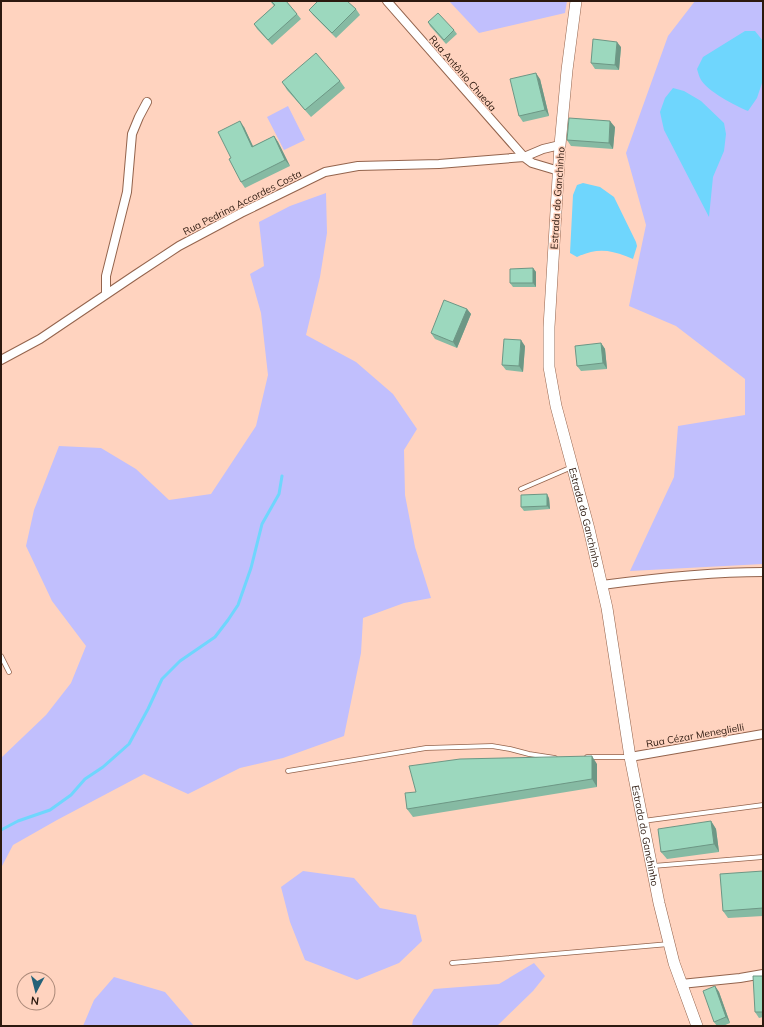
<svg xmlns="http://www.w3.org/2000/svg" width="764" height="1027" viewBox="0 0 764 1027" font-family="Mulish,sans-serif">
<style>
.green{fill:#c1bffd}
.water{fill:#6fd6fd}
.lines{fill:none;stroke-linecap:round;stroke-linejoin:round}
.stream{stroke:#6fd6fd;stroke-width:3}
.lane-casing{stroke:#94644d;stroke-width:5.5}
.street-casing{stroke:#94644d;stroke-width:10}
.secondary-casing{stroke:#94644d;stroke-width:12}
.lane{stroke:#fff;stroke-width:4}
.street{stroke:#fff;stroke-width:8}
.secondary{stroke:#fff;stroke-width:11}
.wall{fill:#86baa3}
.shaded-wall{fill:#6d9785}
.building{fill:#9cd8be;stroke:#6d9785}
.labels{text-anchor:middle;stroke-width:3;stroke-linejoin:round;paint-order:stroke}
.street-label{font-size:10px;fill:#2c190f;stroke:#ffd3bf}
</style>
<rect width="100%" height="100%" fill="#ffd3bf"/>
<!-- green -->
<path class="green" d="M449 1H567L565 13 479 33Z
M695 1H763V564L630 571 674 477 678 426 745 415V379L676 326 629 306 646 225 626 153 668 36Z
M288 106 305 140 284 150 267 117Z
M326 193 327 233 320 277 306 335 356 362 393 394 417 429 404 450 405 495 415 547 431 598 404 603 363 618 361 653 344 736 283 758 240 768 188 794 144 774 57 820 13 845 1 868V758L46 715 71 683 86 646 52 601 26 546 34 510 59 446 101 448 136 469 169 500 211 494 256 426 268 375 261 313 250 274 264 266 259 222 290 206Z
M303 871 354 878 380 908 416 915 422 941 399 963 357 980 305 960 290 922 281 887Z
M534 963 545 976 533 991 497 1026H412L413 1020 434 989 499 984Z
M114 977 165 992 194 1026H83L94 1000Z"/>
<!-- water -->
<path class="water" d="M745 31H755L763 41V80L757 98 748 111C736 106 706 91 700 78 699 76 698 72 697 69L703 57Z
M673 88 684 91 701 101 724 123 726 134 724 151 713 177 709 217 664 130 660 112 665 98Z
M583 183 600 187 614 197 636 242 637 246 633 259C612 250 598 247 577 257L570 253 573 195 577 185Z"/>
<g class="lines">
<!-- stream -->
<path class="stream" d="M1 830 18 821 50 810 71 795 85 779 103 767 129 744 148 709 162 679 180 661 215 637 228 620 238 605 251 568 262 524 279 494 282 476"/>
<defs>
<path id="lane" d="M521 489 572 467
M1 656 9 672
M587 757H628
M288 771 426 748 492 746 510 749 529 754 555 758
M643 821 763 805
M653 866 763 857
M452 963 669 944"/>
<path id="street" d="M387 1 524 157 532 163 559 171
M106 294V276L127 192 132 134 139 117 147 102
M1 360 40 339 135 275 179 246 241 213 325 172 358 166 439 164 524 157 543 149 560 145
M602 585C655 578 709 572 763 572
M630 757 763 734
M681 984 740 978 763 974"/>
<g id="secondary">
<path id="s1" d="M576 1 567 70 560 145 549 327V367L556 406 589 529 607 608 630 757 659 903 674 963 697 1026"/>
</g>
</defs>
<!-- lane casing -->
<use href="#lane" class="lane-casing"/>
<!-- street casing -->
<use href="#street" class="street-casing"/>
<!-- secondary casing -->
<use href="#secondary" class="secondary-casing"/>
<!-- lane -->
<use href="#lane" class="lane"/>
<!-- street -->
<use href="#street" class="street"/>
<!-- secondary -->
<use href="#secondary" class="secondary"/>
</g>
<!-- wall -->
<path class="wall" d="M270 1H286L297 14 301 19 272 45 257 29 254 24 274 6Z
M356 9 360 15 336 38 313 15 309 10Z
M428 22 454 30 457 34 446 44 430 26Z
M621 47 619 70 595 69 591 63Z
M540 79 549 116 523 122 519 116Z
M340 81 345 88 311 117 287 90 282 82Z
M244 127 253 146 274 136 278 142 290 166 245 188 241 182 231 158Z
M615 127 613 149 571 146 567 140Z
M533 268 536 272V287H513L510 283Z
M467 309 471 314 457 348 435 339 431 333Z
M601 343 605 349 607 369 581 371 577 366Z
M525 346 523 372 506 370 502 365Z
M549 498 550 509 524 511 521 507Z
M597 764V787L413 817 407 809 416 792Z
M711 821 716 829 719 852 667 859 661 852Z
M763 871V916L728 918 723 911Z
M763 976V1017L759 1018 755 1012Z
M715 986 719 992 730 1023 723 1026H717L714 1022Z"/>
<!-- shaded-wall -->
<path class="shaded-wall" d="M617 42 621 47 619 70 615 65Z
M536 73 540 79 549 116 545 110Z
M240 121 244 127 256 153 252 147Z
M610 121 615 127 613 149 609 143Z
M274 136 278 142 290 166 285 160Z
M533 268 536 272V287L533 283Z
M467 309 471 314 457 348 453 342Z
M521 340 525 346 523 372 519 366Z
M601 343 605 349 607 369 603 363Z
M547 494 549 498 550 509 547 506Z
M592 756 597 764V787L592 779Z
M711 821 716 829 719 852 714 844Z
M715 986 719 992 730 1023 726 1017Z"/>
<!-- building -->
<path class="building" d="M271 1H286L297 14 268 40 254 24 275 5Z
M318 1H347L356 9 332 33 309 10Z
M438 13 454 30 444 40 428 22Z
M593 39 617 42 615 65 591 63Z
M316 53 340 81 305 110 282 82Z
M536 73 545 110 519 116 510 79Z
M569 118 610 121 609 143 567 140Z
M240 121 252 147 274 136 285 160 241 182 229 159 231 158 218 132Z
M533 268V283H510V269Z
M444 300 467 309 453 342 431 333Z
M504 339 521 340 519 366 502 365Z
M601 343 603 363 577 366 575 346Z
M547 494V506L521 507V495Z
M592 756V779L407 809 405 793 416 792 409 766 460 759Z
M711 821 714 844 661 852 658 829Z
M763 871V908L723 911 720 874Z
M753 976H763V1012H755Z
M715 986 726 1017 714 1022 703 991Z"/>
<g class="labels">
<!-- street labels -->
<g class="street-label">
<text transform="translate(463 73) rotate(49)" y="4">Rua Antônio Chueda</text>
<text transform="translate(557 198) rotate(-86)" y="4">Estrada do Ganchinho</text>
<text transform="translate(242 202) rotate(-27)" y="4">Rua Pedrina Accordes Costa</text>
<text dy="4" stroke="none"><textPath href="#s1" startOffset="522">Estrada do Ganchinho</textPath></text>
<text transform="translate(695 735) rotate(-10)" y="4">Rua Cézar Meneglielli</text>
<text dy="4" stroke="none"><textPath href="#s1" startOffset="846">Estrada do Ganchinho</textPath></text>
</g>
</g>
<!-- border -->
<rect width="764" height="1027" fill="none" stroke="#2c190f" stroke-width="4"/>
<!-- north arrow -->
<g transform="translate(36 991) rotate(187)"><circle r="19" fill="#ffd3bf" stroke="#ab8979"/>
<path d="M0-3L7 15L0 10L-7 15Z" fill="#246279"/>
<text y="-6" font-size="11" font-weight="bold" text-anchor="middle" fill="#2c190f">N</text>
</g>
</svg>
